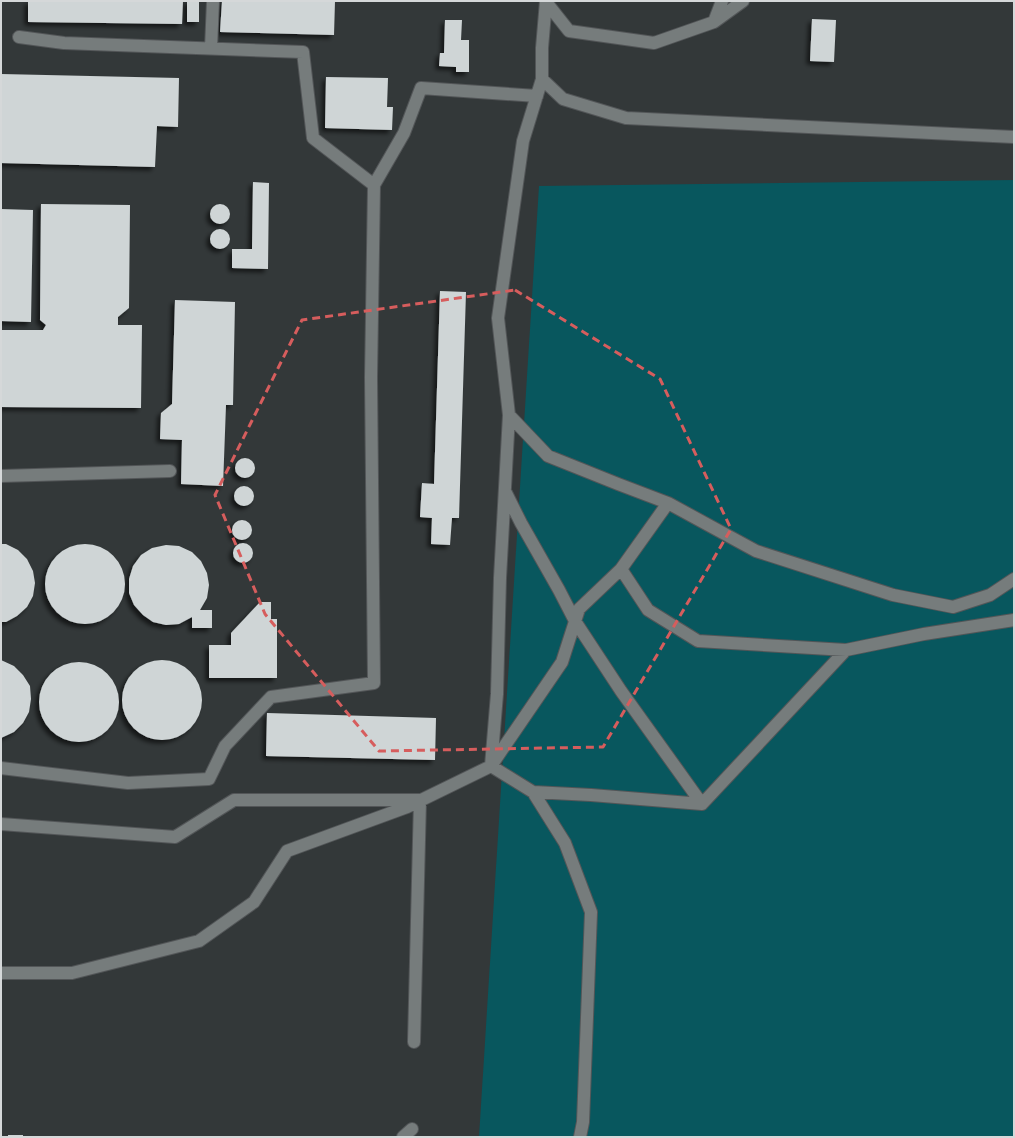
<svg xmlns="http://www.w3.org/2000/svg" width="1015" height="1138" viewBox="0 0 1015 1138" font-family="'Fira Sans Condensed',sans-serif">
<style>
.green{fill:#08575e}
.building{fill:#cfd5d6;filter:url(#shadow)}
.lines{fill:none;stroke-linecap:round;stroke-linejoin:round}
.lane-casing{stroke:#535658;stroke-width:14}
.lane{stroke:#767c7c;stroke-width:12}
.marked{fill:none;stroke:#d65d5d;stroke-width:3;stroke-dasharray:8 5;stroke-linejoin:round}
</style>
<defs>
<filter id="shadow"><feDropShadow dx="-3.5" dy="3.5" stdDeviation="2" flood-color="#0009"/></filter>
</defs>
<rect width="100%" height="100%" fill="#333839"/>
<!-- green -->
<path class="green" d="M1014 180V1137H479L539 186Z"/>
<!-- building -->
<path class="building" d="M28 1H183L182 24 28 22Z
M187 1H199V22H187Z
M222 1H335L334 35 220 32Z
M812 19 836 20 834 62 810 61Z
M445 20H462L461 40H469V72H456V67L439 66 440 53H444Z
M1 74 179 78 178 127 157 126 155 167 1 163Z
M326 77 388 78 387 107H393L392 130 325 128Z
M253 182 269 183 268 269 232 268V249H252Z
M210 214a10 10 0 1 1 20 0a10 10 0 1 1-20 0Z
M41 204 130 205 129 308 118 317V325H142L141 408 1 407V330H43L46 325 40 320Z
M1 209 33 210 31 322 1 321Z
M210 239a10 10 0 1 1 20 0a10 10 0 1 1-20 0Z
M440 291 466 292 459 518H452L450 545 431 544 432 518 420 517 422 483 434 484Z
M175 300 235 302 233 405H226L223 486 181 484 182 440 160 439 161 413 172 404Z
M235 468a10 10 0 1 1 20 0a10 10 0 1 1-20 0Z
M234 496a10 10 0 1 1 20 0a10 10 0 1 1-20 0Z
M232 530a10 10 0 1 1 20 0a10 10 0 1 1-20 0Z
M233 553a10 10 0 1 1 20 0a10 10 0 1 1-20 0Z
M1 544H6L18 550 27 559 33 571 35 583 33 596 27 607 17 616 6 622H1Z
M45 584a40 40 0 1 1 80 0a40 40 0 1 1-80 0Z
M166 545 179 546 192 552 201 561 207 573 209 585 207 598 200 610H212V628H192V617L179 624 166 625 153 622 143 615 134 605 129 593V579L133 566 141 555 152 548Z
M260 602H271V619H277V678H209V645H231V633Z
M1 660 14 666 23 675 30 686 31 699 29 712 23 723 14 732 1 738Z
M122 700a40 40 0 1 1 80 0a40 40 0 1 1-80 0Z
M39 702a40 40 0 1 1 80 0a40 40 0 1 1-80 0Z
M267 713 436 718 435 760 266 756Z
M8 1135H23V1137H8Z"/>
<g class="lines">
<defs>
<path id="lane" d="M546 1 542 48V79L523 141 498 318 509 415 500 578 497 694 491 766 533 792 565 843 591 912 583 1122 580 1137
M546 2 569 31 654 43 714 22 722 1
M714 22 743 1
M19 37 64 43 303 52 313 138 374 185
M211 48 213 1
M542 79 563 99 626 118 1014 137
M509 415 548 456 618 484 668 503 621 569 648 610 698 641 846 650 924 634 1014 620
M1 476 170 471
M506 493 521 523 559 590 575 621 621 691 702 804
M668 503 756 551 893 595 953 607 990 595 1014 579
M1 768 128 783 209 779 225 746 271 697 374 683 371 378 374 185 404 133 421 88 537 96
M533 792 591 795 702 804 846 650
M1 824 175 837 234 800H420L414 1042
M1 973H72L199 941 254 902 287 851 407 807 491 766 562 662 579 609 621 569
M403 1137 412 1129"/>
</defs>
<!-- lane casing -->
<use href="#lane" class="lane-casing"/>
<!-- lane -->
<use href="#lane" class="lane"/>
</g>
<!-- marked area -->
<path class="marked" d="M515 290 660 379 731 529 603 747 379 751 265 614 215 495 302 320Z"/>
<!-- border -->
<rect width="1015" height="1138" fill="none" stroke="#d5d8d9" stroke-width="4"/>
</svg>
